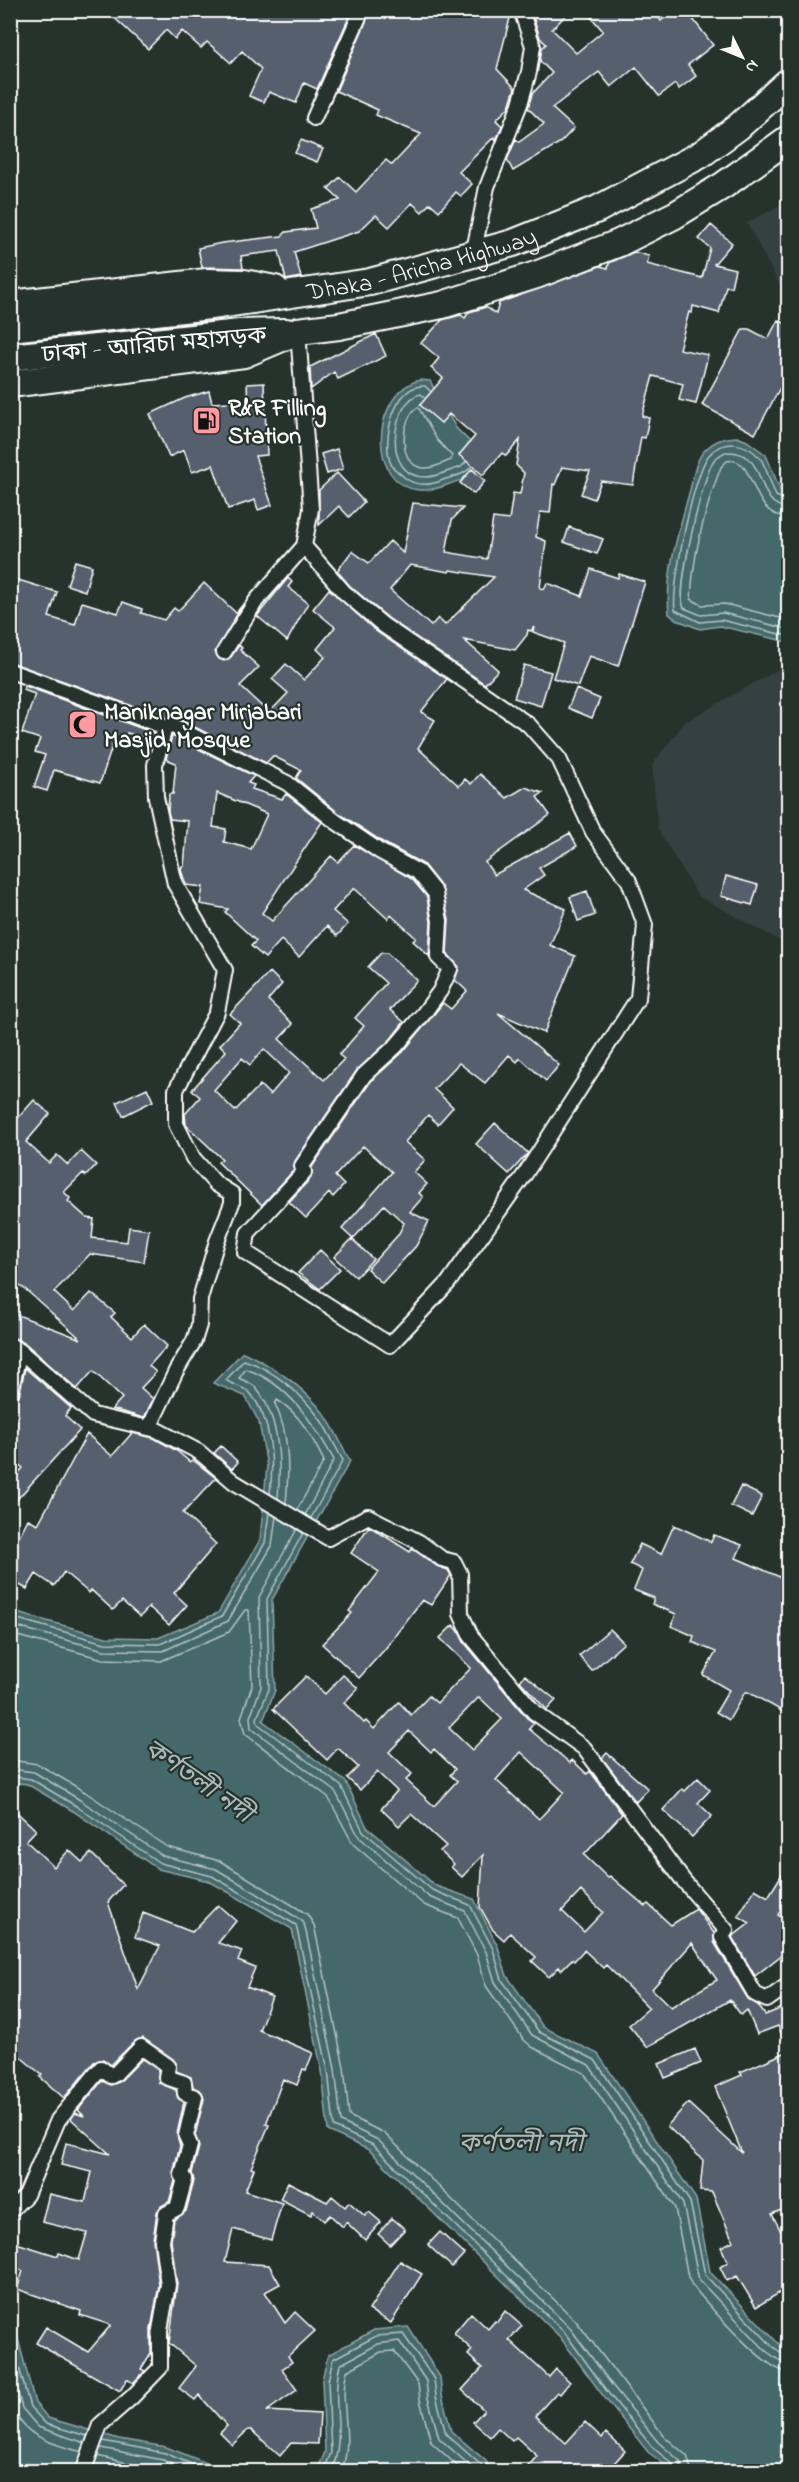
<svg xmlns="http://www.w3.org/2000/svg" width="799" height="2482" viewBox="0 0 799 2482" font-family="'Indie Flower','Noto Sans Bengali',sans-serif">
<style>
.built{fill:#354040}
.water{fill:#44686a;stroke:#8fa4a6;stroke-width:1.5}
.lines{fill:none;stroke-linecap:round;stroke-linejoin:round}
.shore{stroke:#b4c3c3;stroke-width:1.5}
.building{fill:#575f6d;stroke:#fff;stroke-width:1.5;fill-rule:evenodd}
.street-casing{stroke:#fff;stroke-width:18}
.highway-casing{stroke:#fff;stroke-width:30}
.street{stroke:#26332d;stroke-width:14}
.highway{stroke:#26332d;stroke-width:26}
.labels{text-anchor:middle;stroke-width:4.5;stroke-linejoin:round;paint-order:stroke}
.street-label{font-size:24px;fill:#fff;stroke:#26332d}
.poi-label{font-size:24px;font-weight:bold;fill:#fff;stroke:#26332d;text-anchor:start}
.water-label{font-size:26px;font-style:italic;fill:#abbbbc;stroke:#26332d}
</style>
<rect width="100%" height="100%" fill="#26332d"/>
<filter id="ink" filterUnits="userSpaceOnUse"><feTurbulence type="fractalNoise" baseFrequency=".0167" numOctaves="2"/><feDisplacementMap in="SourceGraphic" scale="12" xChannelSelector="R" yChannelSelector="G"/><feConvolveMatrix kernelMatrix="1 2 1 2 8 2 1 2 1" color-interpolation-filters="sRGB"/></filter>
<g filter="url(#ink)">
<!-- built -->
<path class="built" d="M788 201V301L747 223Z
M788 664V945L698 896 658 830 652 765 685 722Z"/>
<!-- water -->
<path class="water" d="M420 380 430 381 456 428 472 444 479 468C468 480 462 479 447 485 367 516 363 395 420 380Z
M737 437 747 441 766 455 781 492 788 496V642L720 626 700 629 677 620 669 614C665 572 679 530 690 490 693 478 696 459 704 451 715 440 722 438 737 437Z
M243 1352C275 1367 304 1387 325 1415 335 1429 342 1446 350 1461L272 1600 275 1690 263 1721 346 1782 367 1827 436 1886 474 1899 498 1947 507 1976 543 2027 598 2054 696 2199 710 2272 776 2341 788 2351V2471H673L648 2452 601 2393 560 2337 369 2150 328 2131 322 2071 292 1929 209 1881 158 1869 73 1811 27 1784 11 1782 10 1611 106 1637 158 1638 218 1613 260 1540 267 1466 259 1422 245 1396 213 1383Z
M10 2320 14 2324 35 2403 48 2418 119 2439 166 2447 227 2471H11Z
M408 2327 440 2377 442 2395 451 2431 486 2461 492 2471H317L325 2452 322 2380 328 2355 374 2330Z"/>
<g class="lines">
<!-- shore -->
<path class="shore" d="M430 391 425 386C394 383 381 441 391 464 393 469 400 473 404 477 416 487 429 486 443 480 453 476 463 476 471 467
M424 397 421 394C392 399 380 478 426 477 437 477 450 470 461 467L466 462
M418 407 437 440 452 456 451 460C443 463 432 469 424 468 396 466 401 417 418 407Z
M788 501 776 496C772 488 765 463 760 458 746 442 724 438 709 455 694 472 671 586 675 610L700 622 721 620 788 636
M788 508C752 506 771 449 725 452 722 454 717 457 714 460 703 475 675 593 684 608L701 615 723 613 788 629
M788 517C747 516 758 455 727 461L721 467C705 509 693 554 691 599L702 605 725 604 788 620
M270 1494C274 1461 272 1421 251 1394 245 1387 233 1386 226 1380L244 1360C273 1369 303 1395 320 1419 329 1432 335 1447 343 1460L311 1518
M278 1498C281 1463 280 1417 256 1388 252 1383 244 1381 239 1378L246 1369C288 1383 314 1424 334 1460L305 1515
M286 1503C289 1470 290 1435 275 1404L277 1400C299 1412 313 1439 324 1461L297 1510
M297 1529 259 1597 261 1687 250 1717 251 1728 335 1791 359 1837 429 1897 465 1911 486 1952 495 1982 532 2035 589 2065 683 2204 699 2280 766 2351 780 2361 788 2363
M303 1533 267 1599 269 1689 257 1718 258 1724 341 1786 363 1831 432 1890 470 1905 493 1949 502 1980 539 2032 595 2060 690 2202 705 2275 772 2346 783 2354 788 2355
M10 1617 105 1643 160 1644 222 1616 265 1543 269 1512
M10 1625 104 1650 163 1651 228 1621 272 1546 276 1516
M10 1634 103 1659 161 1661 229 1632 245 1610H249L252 1686 241 1718 245 1734 328 1797 353 1844 424 1905 458 1918 477 1955 486 1986 524 2040 532 2047 584 2073 675 2208 688 2277 692 2285C708 2305 765 2371 788 2372
M10 1760 38 1764 85 1792 167 1847 220 1861 307 1914 314 1925 344 2067 349 2116 384 2133 576 2321 664 2436 687 2456 692 2472
M10 1769 34 1772 80 1800 163 1856 216 1869 301 1920 305 1927 335 2069 341 2122 378 2140 570 2328 612 2385 658 2442 680 2461 683 2472
M10 1776 31 1779 76 1806 160 1863 212 1876 296 1925 328 2070 334 2127 373 2145 565 2333 606 2390 653 2448 674 2465 676 2472
M10 2335 30 2407 46 2424 87 2436
M10 2363 22 2408 38 2427 85 2443
M10 2399C20 2437 48 2442 82 2452
M103 2441 165 2453 210 2472
M101 2448 163 2460 190 2472
M97 2456 167 2472
M323 2472 331 2453 328 2381 333 2359 376 2336 403 2334 434 2379 436 2396 446 2434 481 2465 485 2472
M331 2472C347 2437 330 2402 340 2365L378 2344 399 2341 426 2381 428 2398 439 2438 477 2472
M341 2472C355 2439 338 2404 347 2371L381 2352 394 2351 418 2384 420 2400 431 2442 464 2472"/>
</g>
<!-- building -->
<path class="building" d="M106 10H181L190 18 197 10H338L350 15 317 89 304 83 296 103 269 92 264 102 249 96 261 69 242 51 231 63 207 42 201 48 182 31 175 39 166 30 148 49Z
M371 10H512L497 69 515 88 509 107 496 120 502 126 496 140 494 137 459 172 472 184 461 196 456 192 439 211 430 203 422 212 412 203 389 227 376 215 359 231 294 252 301 277 286 280 279 251 241 256 243 268 202 267 198 248 222 243 282 236 286 232 316 228 311 209 340 200 328 189 340 177 356 192 386 160 392 165 421 134 376 115 378 110 336 91Z
M531 10H571L552 29 576 53 603 31 585 10H653L661 21 674 10H686L713 45 688 65 696 76 679 89 675 84 659 96 636 67 611 87 599 72 552 108 574 128 561 142 513 171 507 160 516 139 519 142 544 124 528 108 532 94 552 73 540 61 542 48 546 44 540 38Z
M301 140 323 149 317 162 295 153Z
M711 225 732 243 714 264 735 269 731 287 726 286 719 313 693 306 692 313 689 312 679 349 708 355 696 404 679 400 683 384 653 376 642 416 649 418 645 438 641 437 633 485 601 481 594 499 581 494 590 471 562 467 555 485 553 484 550 513 540 512 536 537 546 541 540 588 544 589 547 583 582 596 591 569 618 578 619 574 645 582 618 666 589 656 578 686 553 678 564 643 533 632 534 627 531 631 528 630 527 635 515 650 464 640 498 670 485 684 388 618 350 586 337 571 352 551 369 563 390 541 403 553 413 503 463 508 452 520 446 552 487 559 493 518 509 520 513 493 520 494 524 473 516 465 520 440 506 456 502 453 483 475 459 455 475 436 449 414 441 423 420 405 443 378 431 368 439 358 421 343 442 320 461 315 465 318 469 312 486 307 496 314 499 303 600 266 608 268 609 263 634 252 649 256 647 264 702 278 710 248 699 239ZM410 565 449 572 450 570 494 577 445 625 438 618 431 626 390 590Z
M778 320 789 325V371L755 434 702 405 743 329H749L768 339Z
M376 334 386 356 338 379 334 372 311 389 310 367Z
M264 383 267 455 255 456 272 505 258 510 255 500 228 509 213 465 192 472 184 450 169 457 150 414 185 398 209 391 212 403 248 401 247 384Z
M337 449 343 469 327 474 321 454Z
M472 469 485 481 474 494 460 483Z
M337 473 364 502 349 517 339 506 319 525V490Z
M569 527 603 539 597 554 564 542Z
M75 561 92 566 85 591 67 585Z
M288 578 292 582 288 587 308 603 287 641 257 616Z
M15 579 57 592 49 617 75 625 82 602 118 613 123 602 142 609 141 613 164 620 174 608 178 611 204 583 236 613 244 603 215 652 219 659 224 661 231 657 239 645 242 648 240 650 259 667 240 686 269 713 288 693 272 679 286 664 304 680 325 657 317 649 335 627 313 609 329 589 377 632 447 679 421 712 435 720 418 748 459 786 465 779 471 784 480 774 507 798 525 787 543 793 537 797 550 815 485 862 494 875 570 833 577 846 539 868 544 875 523 890 566 909 550 945 575 956 544 1033 498 1013 559 1065 546 1081 520 1058 517 1062 509 1055 485 1083 459 1063 434 1089 453 1107 438 1124 428 1115 405 1142 425 1160 414 1172 427 1184 419 1193 423 1197 410 1212 429 1221 416 1246 382 1283 367 1269 398 1235 404 1223 384 1205 353 1239 342 1229 392 1172 363 1146 335 1176 344 1185 333 1197 329 1193 306 1218 289 1202 311 1178 312 1167 371 1081 403 1052 443 1003 451 1009 467 991 455 980 459 967 447 953 449 920 442 888 423 864 384 843 340 814 296 778 301 770 273 756 266 763 177 718H166L10 662V592Z
M524 665 551 672 541 706 514 698Z
M25 686 154 733 152 740 127 733 125 738 116 735 100 783 54 770 47 791 34 787 45 755 35 752 40 739 22 733 35 694 23 690Z
M576 689 600 699 592 718 568 708Z
M172 736 254 776 248 783 254 785 252 789 282 799 286 794 322 822 262 913 272 921 331 856 338 862 354 845 412 879 427 897 431 922 429 956 413 941 416 938 391 915 388 919 354 888 333 911 348 924 337 936 327 926 299 957 281 940 265 958 251 946 256 941 225 912 228 909 200 904 203 887 186 885 181 870 182 866H184L188 821 170 819 168 812 169 794H173L176 763 166 759ZM217 793 267 814 251 849 224 842 226 829 213 827Z
M726 876 758 885 752 905 721 896Z
M587 891 595 915 578 921 570 897Z
M381 953H387L417 980 390 1010 404 1022 390 1040 357 1070 295 1161 294 1170 262 1205 218 1162 222 1159 186 1125 185 1114 200 1097 192 1090 226 1051 220 1045 240 1023 230 1014 270 972 282 984 268 1000 293 1024 279 1039 324 1080 344 1059 339 1055 364 1026 355 1018 386 983 368 967ZM264 1049 289 1073 270 1095 260 1085 235 1111 214 1090 242 1058 250 1065Z
M147 1088 153 1101 123 1116 117 1102Z
M34 1100 50 1114 26 1142 49 1163 57 1155 68 1165 81 1151 96 1165 86 1176 83 1173 64 1192 70 1198 68 1201 87 1218 94 1219 92 1238 127 1242 129 1227 149 1230 144 1262 90 1254 54 1292 74 1311 91 1293 115 1313 111 1317 132 1337 144 1324 167 1346 149 1366 156 1372 141 1388 153 1399 144 1418 112 1409 122 1398 93 1371 77 1389 26 1344 10 1336V1312L81 1339 25 1289 10 1281V1127Z
M495 1123 528 1153 509 1174 476 1144Z
M352 1239 373 1259 356 1277 334 1257Z
M320 1250 340 1269 320 1289 298 1273Z
M25 1368 71 1408 65 1416 80 1430 10 1507V1482L23 1468 10 1457V1402L19 1396Z
M132 1433 154 1438 177 1451 190 1462 193 1460 216 1478 183 1513 216 1544 174 1593 187 1605 169 1625 149 1607 140 1617 122 1601 113 1610 91 1590 89 1593 64 1572 54 1586 36 1574 27 1589 10 1580V1537L17 1540 28 1519 38 1524 87 1434 112 1456Z
M221 1446 238 1462 232 1469 214 1453Z
M741 1486 762 1496 752 1516 731 1506Z
M674 1525 711 1542 714 1535 742 1545 736 1558 789 1581V1715L748 1692H745L729 1720 716 1712 729 1690 703 1675 716 1652 692 1642 694 1636 671 1626 676 1614 652 1604 654 1598 634 1590 642 1570 630 1564 640 1544 661 1554Z
M369 1526 410 1552 412 1549 414 1550 437 1566 448 1570 451 1575 431 1605 422 1600 385 1649 359 1678 322 1644 352 1613 349 1611 379 1572 351 1553Z
M453 1625 458 1630 464 1642 527 1718 534 1723 529 1729 570 1763 572 1760 587 1774 590 1771 622 1814 584 1855 608 1878 610 1876 645 1906 648 1904 671 1925 696 1909 714 1933V1942L748 1999 758 2005 765 2015 789 2005V2051L778 2026 757 2034 747 2010 741 2015 730 2000 647 2047 629 2025 649 2008 606 1965 603 1968 584 1950 574 1961 572 1959 561 1970 559 1967 549 1977 532 1961 536 1957 510 1933 504 1940 493 1930 480 1907 483 1855 462 1877 451 1867 454 1864 440 1851 446 1846 411 1814 399 1826 381 1809 397 1791 377 1772 360 1790 347 1778 358 1767 338 1748 327 1760 273 1709 306 1676 325 1694 343 1675 358 1688 344 1703 364 1723 366 1721 374 1729 399 1702 411 1715 429 1696 437 1703 471 1668 440 1638ZM479 1697 502 1719 472 1750 449 1728ZM409 1731 431 1752 434 1749 455 1769 450 1775 457 1781 434 1806 406 1780 412 1774 389 1752ZM521 1752 564 1792 539 1819 496 1780ZM581 1891 603 1912 584 1932 562 1911ZM692 1943 717 1980 671 2007 652 1989Z
M610 1629 624 1643 592 1671 579 1656Z
M525 1675 556 1700 547 1710 520 1681Z
M607 1753 648 1789 636 1802 602 1758Z
M698 1778 710 1790 698 1803 712 1816 692 1837 663 1810 682 1789 685 1791Z
M10 1806 36 1830 26 1841 54 1867 69 1850 82 1862 91 1853 123 1885 108 1902 138 1989 160 1946 135 1937 143 1913 192 1932 218 1905 236 1921 218 1943 242 1951 238 1961 255 1968 247 1987 272 1997 259 2030 313 2053 306 2070 303 2069 297 2085 283 2079 266 2124 269 2125 251 2168 254 2169 245 2191 282 2203 271 2240 233 2229 225 2262 269 2265 280 2284 265 2292 285 2323 295 2312 315 2331 288 2356 292 2362 282 2369 297 2390 267 2411 320 2414 318 2444 291 2443 280 2456 251 2430H248L232 2445 220 2433 227 2426 199 2395 195 2400 179 2388 196 2366 169 2343 177 2284 171 2241 174 2220 186 2211 194 2181 192 2173 199 2147 195 2135 204 2099 202 2092 193 2087 191 2077 176 2071V2063L173 2059 143 2038 135 2041 111 2065 103 2059 94 2062 64 2098 40 2077 42 2075 10 2048Z
M789 1863V1898L778 1915 789 1922V1945L784 1953 755 1976 732 1937 750 1923 738 1916 755 1889 768 1897Z
M695 2049 701 2063 665 2078 659 2064Z
M789 2051V2207L772 2214 789 2247V2287L756 2307 737 2276 727 2281 720 2267 728 2262 721 2247 733 2241 712 2192 700 2191 703 2160 667 2126 688 2103 742 2153 715 2087 742 2075 740 2072Z
M142 2059 158 2070 159 2083 176 2090 178 2098 184 2102 177 2134 180 2146 173 2173 175 2181 169 2202 161 2206 157 2212 153 2240 159 2285 151 2329V2353L141 2369 145 2371 133 2383 127 2379 120 2391 36 2343 46 2327 88 2352 111 2325 80 2315 81 2311 17 2289 23 2271 10 2266V2241L58 2256 59 2253 79 2260 87 2233 42 2222 49 2194 85 2202 92 2172 61 2165 66 2143 110 2154 71 2119 75 2113 84 2116 78 2110 102 2081 111 2085 119 2082Z
M288 2182 327 2202 332 2196 345 2207 349 2202 365 2216 369 2212 381 2222 365 2240 346 2222 343 2227 330 2215 324 2221 313 2211 311 2215 280 2199Z
M392 2218 405 2229 390 2245 378 2234Z
M440 2232 464 2254 452 2267 428 2245Z
M400 2261 422 2274 391 2323 369 2310Z
M505 2311 522 2326 509 2340 549 2377 556 2369 570 2382 560 2394 557 2392 535 2416 566 2443 585 2422 602 2438 606 2433 625 2451 606 2472H523L537 2456 516 2437 512 2441 498 2428 490 2437 473 2422 484 2410 462 2390 482 2368 468 2355 472 2350 454 2333 471 2313 488 2329 495 2321 497 2322Z"/>
<g class="lines">
<defs>
<path id="street" d="M314 118 362 10
M473 255 487 187 520 104 529 72 533 46 521 10
M224 652 256 601 304 546
M10 671 165 727 173 726 287 783 335 821 379 851 418 872 435 893 440 921 438 957 450 969 440 991 424 1013 396 1046 364 1075 302 1166 304 1172 248 1233 245 1252 390 1345 448 1283 525 1174 638 998 645 925 629 881 593 832 559 759 529 725 383 625 344 592 304 546 311 509 298 331
M10 1345 20 1351 93 1415 157 1430 199 1452 234 1482 328 1538 368 1516 419 1542 442 1559 454 1562 460 1574 461 1614 471 1636 534 1712 584 1748 683 1880 726 1930 722 1937 755 1994 767 2000 788 1985
M10 1393 20 1351
M149 1428 176 1371 194 1341 199 1325 200 1299 217 1241 232 1203V1194L216 1184 193 1158 176 1124V1090L217 1012 225 970 175 884 156 797 155 765 165 727
M10 2211 26 2195 58 2120 101 2068 111 2076 115 2074 141 2047 168 2066 166 2077 184 2083 185 2093 195 2097 186 2136 190 2145 182 2175 185 2179 177 2208 166 2214 162 2241 168 2285 160 2330V2368L132 2397 100 2425 83 2472"/>
<g id="highway">
<path d="M10 304 207 282 244 283 275 289"/>
<path id="s1" d="M10 328 219 305 370 282 513 243 598 209 700 155 738 127 788 82"/>
<path d="M10 357 240 333 286 332"/>
<path d="M10 384 244 354 298 331 339 326 442 305 536 275 619 243 675 215 724 185 788 139"/>
</g>
</defs>
<!-- street casing -->
<use href="#street" class="street-casing"/>
<!-- highway casing -->
<use href="#highway" class="highway-casing"/>
<!-- street -->
<use href="#street" class="street"/>
<!-- highway -->
<use href="#highway" class="highway"/>
</g>
</g>
<!-- icons -->
<defs>
<symbol id="fuel-square" viewBox="-11 -11 22 22"><rect x="-9" y="-9" width="18" height="18" rx="4" fill="#ff9aa2" stroke="#26332d"/><path d="M-5.5-6h7V0h2V4h1.3V-2.5L3-4.5l.8-.8L6-3V5H2.5V1h-1V6h-7ZM-4.2-4.7v3.2H.2V-4.7Z" fill="#111"/></symbol>
<symbol id="mosque-square" viewBox="-11 -11 22 22"><rect x="-9" y="-9" width="18" height="18" rx="4" fill="#ff9aa2" stroke="#26332d"/><path d="M3.5-4.9A6 6 0 1 0 3.5 4.9A5 5 0 1 1 3.5-4.9Z" fill="#111"/></symbol>
</defs>
<g fill-rule="evenodd">
<use href="#fuel-square" x="190" y="404" width="33" height="33"/>
<use href="#mosque-square" x="66" y="708" width="33" height="33"/>
</g>
<g class="labels">
<!-- street labels -->
<g class="street-label">
<text dy="8" stroke="none"><textPath href="#s1" startOffset="417">Dhaka - Aricha Highway</textPath></text>
<text transform="translate(154 344) rotate(-5)" y="8">ঢাকা - আরিচা মহাসড়ক</text>
</g>
<!-- poi labels -->
<g class="poi-label">
<text x="228" y="415">R&amp;R Filling<tspan x="228" dy="28">Station</tspan></text>
<text x="104" y="719">Maniknagar Mirjabari<tspan x="104" dy="28">Masjid, Mosque</tspan></text>
</g>
<!-- water labels -->
<g class="water-label">
<text transform="translate(199 1780) rotate(35)" y="9">কর্ণতলী নদী</text>
<text x="521" y="2151">কর্ণতলী নদী</text>
</g>
</g>
<!-- margin -->
<rect width="799" height="2482" fill="none" stroke="#26332d" stroke-width="36"/>
<rect x="18" y="18" width="763" height="2446" fill="none" stroke="#fff" stroke-width="2" filter="url(#ink)"/>
<!-- north arrow -->
<g transform="translate(742 57) rotate(133)" stroke="#26332d" stroke-width="4.5" paint-order="stroke">
<path d="M0-4.5L10 22L0 15L-10 22Z" fill="#ffffff"/>
<text y="-9" font-size="16" font-weight="bold" text-anchor="middle" fill="#ffffff">N</text>
</g>
</svg>
